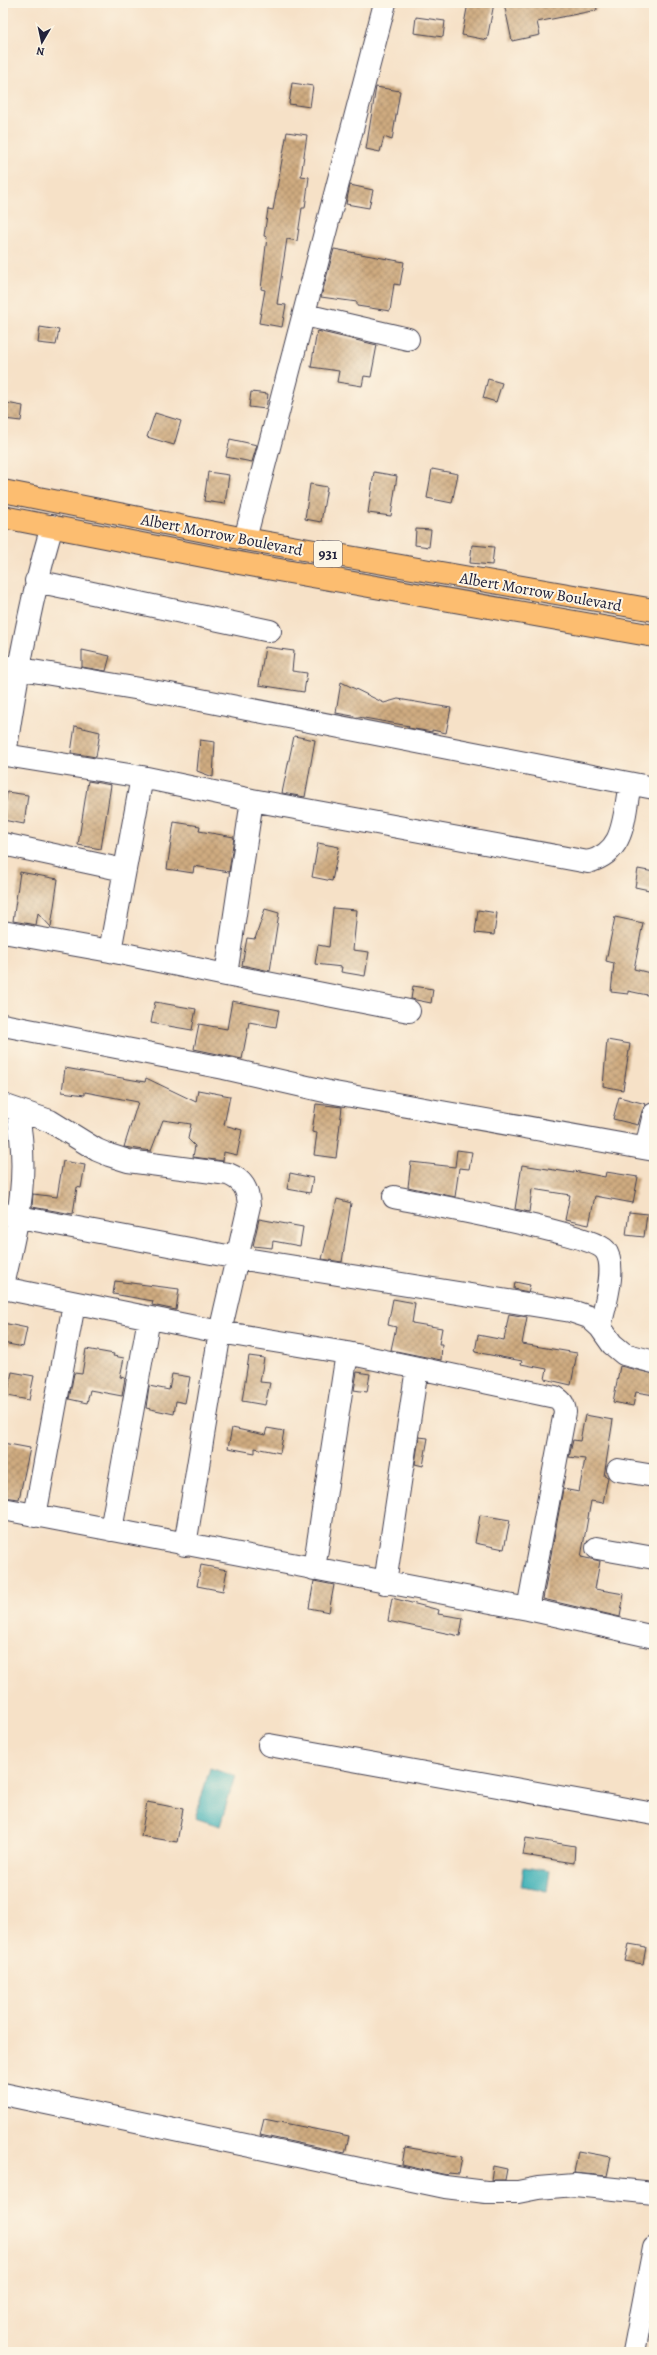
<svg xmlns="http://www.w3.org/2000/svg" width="657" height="2355" viewBox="0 0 657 2355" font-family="Alegreya,serif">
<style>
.water{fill:#42b2b8;stroke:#326a7a}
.building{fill:url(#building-cross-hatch)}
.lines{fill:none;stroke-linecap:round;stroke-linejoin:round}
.minor-casing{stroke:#423f50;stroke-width:24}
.highway-casing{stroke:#423f50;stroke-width:24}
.minor{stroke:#fff;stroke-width:22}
.highway{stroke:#fcbd6f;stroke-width:22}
.labels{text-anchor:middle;stroke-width:4;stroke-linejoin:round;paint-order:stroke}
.shield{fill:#fcf5e5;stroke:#63616e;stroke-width:1}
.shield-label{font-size:15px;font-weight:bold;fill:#22223b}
.street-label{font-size:16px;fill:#22223b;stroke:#fcf5e5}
</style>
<defs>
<pattern id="building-cross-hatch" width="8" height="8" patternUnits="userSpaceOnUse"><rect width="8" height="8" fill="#cfab80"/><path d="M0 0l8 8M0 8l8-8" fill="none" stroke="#a88b6a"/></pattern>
</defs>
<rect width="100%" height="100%" fill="#fcf5e5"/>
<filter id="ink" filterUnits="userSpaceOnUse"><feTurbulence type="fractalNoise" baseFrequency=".025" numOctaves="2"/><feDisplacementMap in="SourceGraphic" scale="8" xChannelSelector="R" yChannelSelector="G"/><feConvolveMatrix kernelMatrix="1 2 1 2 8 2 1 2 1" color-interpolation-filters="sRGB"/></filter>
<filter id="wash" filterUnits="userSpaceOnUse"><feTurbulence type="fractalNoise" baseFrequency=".012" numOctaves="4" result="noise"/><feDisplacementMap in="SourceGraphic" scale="16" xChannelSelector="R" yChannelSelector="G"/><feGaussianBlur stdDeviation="0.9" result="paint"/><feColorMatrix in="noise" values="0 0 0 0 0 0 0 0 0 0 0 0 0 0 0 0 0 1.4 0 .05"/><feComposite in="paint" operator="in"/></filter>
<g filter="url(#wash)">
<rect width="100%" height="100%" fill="#f6e1c7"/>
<!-- water -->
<path class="water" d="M210 1768 235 1776 220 1826 195 1818Z
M524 1867 550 1871 547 1891 521 1887Z"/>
<g id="blocks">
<!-- building -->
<path class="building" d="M468 3H494L487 40 462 35Z
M504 3H596L597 10 537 22 540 35 512 41Z
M416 17 445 21 443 37 414 33Z
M292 83 313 86 310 107 289 104Z
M376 87 400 91 392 140 384 137 380 152 366 149Z
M287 132 307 135 301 176 309 177 305 208H302L297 241 287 239 277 304 286 305 282 327 259 323 265 290 261 289 267 237 264 236 268 209 273 210Z
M350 185 373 190 369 208 346 204Z
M334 249 404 262 400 285 394 284 390 311 357 306V302L321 297Z
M40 327 59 330 56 345 38 343Z
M317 331 377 345 371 377 364 376 362 386 337 382 339 371 311 367Z
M488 379 502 383 496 402 483 398Z
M251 392 268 394 266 409 249 407Z
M6 403 23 406 21 421 4 419Z
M155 413 181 421 174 445 147 437Z
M230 439 257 445 252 462 226 457Z
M432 469 458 474 452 503 427 498Z
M208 472 229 475 225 504 204 501Z
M374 472 397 476 391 516 368 513Z
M310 484 327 487 321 522 305 519Z
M416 529 431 530 429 547 415 545Z
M472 545 494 547 492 565 470 563Z
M265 647 294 651 292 671 307 673 304 692 259 685Z
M82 650 110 656 106 671 82 667Z
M341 682 384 703 398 699 451 708 446 733 432 730V732L408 728 409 726 336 713Z
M75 726 100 732 96 757 71 753Z
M294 736 315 740 305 797 282 793Z
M200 740 215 742 213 777 197 771Z
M88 781 111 785 101 849 78 845Z
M7 792 28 795 24 824 3 820Z
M174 822 200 826 199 831 234 837 229 872 194 866 193 873 167 869Z
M318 843 339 847 332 881 312 877Z
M638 869 654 872V891L635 887Z
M20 872 58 879 51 927 38 913 36 925 13 921Z
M333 908 357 910 353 950 369 952 365 976 341 972 342 967 315 964 318 945 329 947Z
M265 909 279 913 270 971 242 965 247 938 255 939Z
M478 910 497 913 494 935 475 933Z
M615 917 643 923 634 969 654 974 652 996 628 991V994L611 992 614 963 606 961Z
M413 986 433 989 431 1003 411 999Z
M232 1001 279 1010 276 1027 249 1022 242 1059 194 1049 199 1024 227 1029Z
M155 1002 196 1009 192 1030 151 1023Z
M607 1040 630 1044 623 1090 603 1086Z
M65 1068 145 1082 146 1078 196 1102 198 1090 230 1096 224 1125 242 1130 237 1155 224 1152 223 1161 193 1157 195 1146 188 1139 191 1124 163 1120 151 1151 124 1147 138 1102 85 1092V1095L62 1092Z
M619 1097 646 1104 642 1111 638 1125 613 1119Z
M316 1104 342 1107 336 1158 314 1155 317 1133 312 1132Z
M457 1150 472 1152 469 1169 459 1168 455 1197 408 1187 411 1162 455 1167Z
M63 1161 85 1165 81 1188 77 1187 73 1214 32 1207 33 1194 57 1197Z
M522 1165 574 1173V1171L605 1177 606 1172 638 1177 633 1203 595 1196 589 1225 565 1220 570 1195 532 1189 529 1212 515 1209Z
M290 1173 313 1178 310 1193 287 1189Z
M337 1199 351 1203 342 1262 322 1259Z
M629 1212 647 1214 644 1237 626 1235Z
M259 1219 303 1227 300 1246 273 1241 272 1248 253 1246Z
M115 1281 179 1289 176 1310 152 1305 153 1301 113 1294Z
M515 1282 530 1285 528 1292 514 1289Z
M393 1299 415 1303 412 1323 442 1328 439 1344H442L441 1360 391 1350 396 1327 388 1325Z
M509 1314 527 1317 522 1344 577 1353 571 1385 545 1379 547 1369 521 1364 522 1361 475 1352 478 1335 504 1340Z
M3 1323 27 1328 23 1347 3 1343Z
M86 1349 114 1354 113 1356 124 1358 120 1377 125 1378 122 1396 90 1390 87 1403 69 1399 74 1373 82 1374Z
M249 1356 264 1358 260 1382 270 1383 265 1405 242 1401Z
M620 1366 654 1374V1395L636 1392 633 1406 613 1402Z
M12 1372 34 1376 29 1400 7 1396Z
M357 1372 370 1374 367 1392 354 1390Z
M172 1374 190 1377 185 1403 176 1401 174 1414 146 1408 149 1386 169 1390Z
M585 1415 613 1420 604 1476 608 1477 603 1503 591 1501 581 1557 600 1561 595 1589 624 1594 620 1617 543 1599 563 1489 579 1492 585 1459 569 1457 573 1440 580 1441Z
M232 1428 265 1435 267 1428 284 1431 280 1453 255 1448V1453L228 1448Z
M419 1437 428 1438 423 1466 415 1464Z
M3 1443 30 1448 19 1499 3 1497Z
M480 1515 510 1520 504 1549 475 1543Z
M201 1565 227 1570 223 1591 197 1586Z
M314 1581 334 1585 329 1612 309 1608Z
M392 1598 439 1610 438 1614 463 1618 460 1636 388 1621Z
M147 1802 183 1809 177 1842 141 1836Z
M526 1838 575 1846 574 1863 523 1855Z
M629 1944 646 1947 643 1964 625 1961Z
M264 2119 349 2136 345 2153 260 2135Z
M405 2147 462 2157 459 2174 448 2173 447 2175 402 2165Z
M578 2151 611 2157 607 2176 574 2173Z
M493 2166 507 2169 505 2180H491Z"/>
</g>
</g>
<g filter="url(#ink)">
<use href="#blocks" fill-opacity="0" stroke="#423f50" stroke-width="1"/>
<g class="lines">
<defs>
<path id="minor" d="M305 315 408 339
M245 539 385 3
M36 581 270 631
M3 666 170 694 654 788
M3 755H5C16 677 30 601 52 526
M252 800 588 862C626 852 623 818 630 784
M3 844 124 870
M3 932 110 951 142 777 5 755
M110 951 226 975 252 800 142 777
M226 975 409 1011
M3 1025 224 1068 329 1092 654 1150
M3 1105 50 1121 97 1150 109 1155 128 1161 228 1174C243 1180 248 1189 249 1206L220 1332 185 1545
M646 1148 654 1114
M394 1197C425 1204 590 1233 605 1250 618 1266 604 1308 600 1327
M3 1214 238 1258 571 1311 589 1317 600 1327 612 1344 624 1354 654 1362
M3 1285C18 1221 30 1176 17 1110
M3 1288 220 1332 347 1353 555 1397C562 1401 564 1404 565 1412L528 1609
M618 1470 654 1476
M3 1509 528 1609 654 1637
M35 1516 74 1304
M111 1530 149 1318
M597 1548 654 1558
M314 1569 347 1353
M385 1583 417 1368
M269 1745 654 1814
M3 2094 445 2187 486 2192H518L538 2188 575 2185 654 2193
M634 2352 654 2248"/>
<path id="highway" d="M3 491 245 539 654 610
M3 517 239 563 654 636"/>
</defs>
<!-- minor casing -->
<use href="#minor" class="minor-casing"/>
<!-- highway casing -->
<use href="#highway" class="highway-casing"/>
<!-- minor -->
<use href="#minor" class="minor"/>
<!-- highway -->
<use href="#highway" class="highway"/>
</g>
</g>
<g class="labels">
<!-- shield labels -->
<rect class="shield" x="314" y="541" width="28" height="26" rx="3"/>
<g class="shield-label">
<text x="328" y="559">931</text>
</g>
<!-- street labels -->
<g class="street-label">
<text transform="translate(222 534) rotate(11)" y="6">Albert Morrow Boulevard</text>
<text transform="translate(541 591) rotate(10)" y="6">Albert Morrow Boulevard</text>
</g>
</g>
<!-- margin -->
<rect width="657" height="2355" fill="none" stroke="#fcf5e5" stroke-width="16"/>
<!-- north arrow -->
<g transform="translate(42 42) rotate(189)" stroke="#fcf5e5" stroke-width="3" paint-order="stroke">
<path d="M0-3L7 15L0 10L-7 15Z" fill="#22223b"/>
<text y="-6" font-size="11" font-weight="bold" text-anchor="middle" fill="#22223b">N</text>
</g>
</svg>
